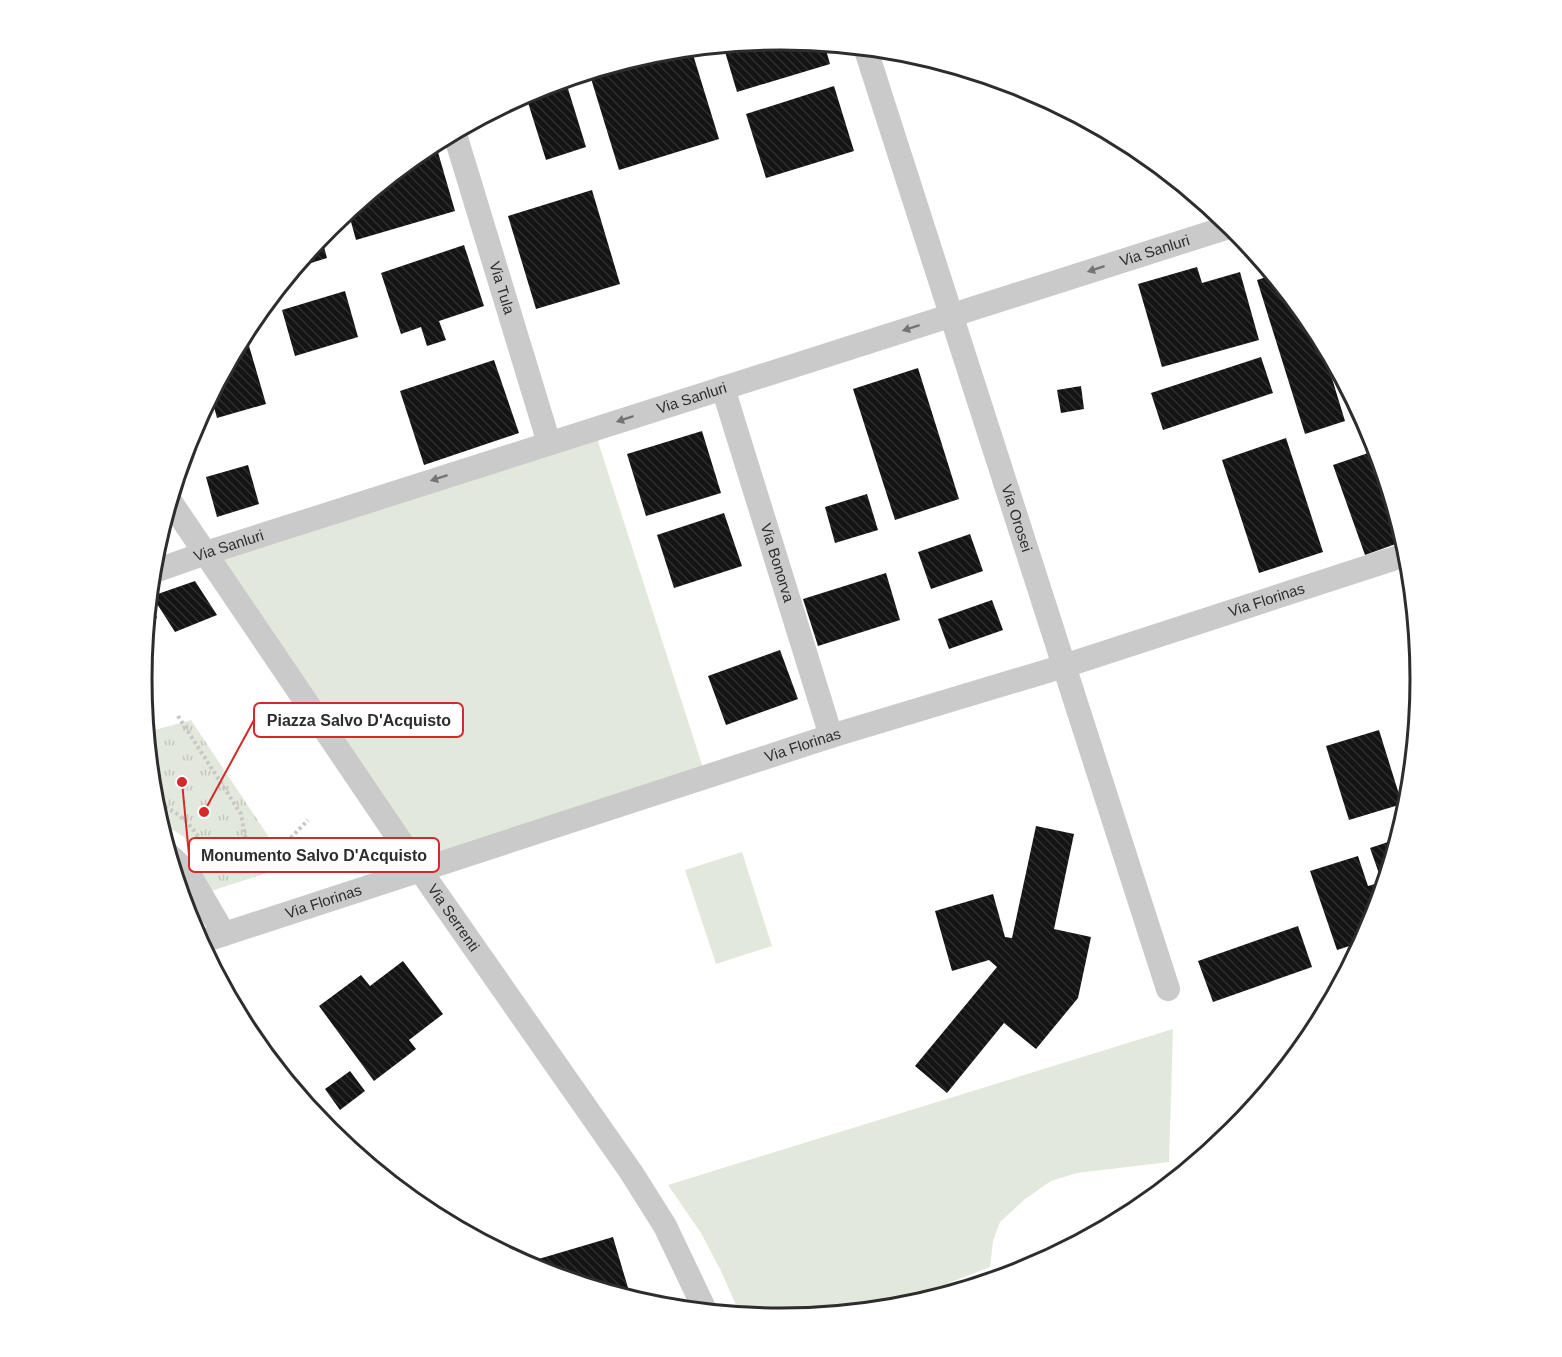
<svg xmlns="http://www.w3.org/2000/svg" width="1562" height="1357" viewBox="0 0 1562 1357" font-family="Helvetica,sans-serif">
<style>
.grass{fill:#e3e8dc}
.park{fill:url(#park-tufts)}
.building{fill:url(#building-back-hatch)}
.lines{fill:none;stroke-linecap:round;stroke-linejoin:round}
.path{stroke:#c7c7c7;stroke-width:4;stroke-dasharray:3 3;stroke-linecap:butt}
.street{stroke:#cacaca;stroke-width:24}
.oneway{fill:#747474}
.labels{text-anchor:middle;stroke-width:6;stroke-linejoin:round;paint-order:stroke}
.street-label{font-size:15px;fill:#2d2d2d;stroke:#fff}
.rim{fill:none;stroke:#2d2d2d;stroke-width:3}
.leader{fill:none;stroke:#d62828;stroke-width:2}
.callout-dot{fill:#d62828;stroke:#fff;stroke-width:2}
.callout{fill:#fff;stroke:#d62828;stroke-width:2}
.callout-label{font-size:16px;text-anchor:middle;font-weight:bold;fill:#2d2d2d}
</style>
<defs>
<pattern id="park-tufts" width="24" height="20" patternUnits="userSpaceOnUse" patternTransform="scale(1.5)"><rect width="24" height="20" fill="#e3e8dc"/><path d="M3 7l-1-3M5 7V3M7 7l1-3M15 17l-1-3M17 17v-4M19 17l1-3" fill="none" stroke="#c3c7bd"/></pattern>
<pattern id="building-back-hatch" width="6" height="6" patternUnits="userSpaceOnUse" patternTransform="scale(1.5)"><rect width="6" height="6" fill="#141414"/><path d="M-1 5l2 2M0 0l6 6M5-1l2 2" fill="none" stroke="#2e2e2e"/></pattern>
</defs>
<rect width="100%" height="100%" fill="#fff"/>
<!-- grass -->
<path class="grass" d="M594 429 706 777 420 870 206 553Z
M742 852 772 946 716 964 685 870Z
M1173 1029 1169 1162 1077 1173 1051 1181 1025 1199 1000 1222 993 1241 990 1267 884 1308 781 1318 740 1314 721 1271 701 1233 668 1185Z"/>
<!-- park -->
<path class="park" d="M191 720 288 866 211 891 184 837 159 821 154 803 147 732Z"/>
<!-- building -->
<path class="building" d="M781 39 824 43 830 64 737 92 723 45Z
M691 48 719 139 619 170 589 72 657 51Z
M565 79 586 147 546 160 525 93 537 88Z
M834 86 854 151 766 178 746 114Z
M435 142 455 211 356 240 348 211 426 147Z
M592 190 620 284 536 309 508 216Z
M321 236 327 258 295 268Z
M464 245 484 306 439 321 446 340 427 346 421 327 401 334 381 273Z
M1197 267 1202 283 1240 272 1259 340 1162 367 1138 284Z
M1273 275 1308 317 1313 335 1318 333 1332 360 1327 362 1345 421 1305 434 1257 280Z
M345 291 358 337 295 356 282 310Z
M245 332 266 404 217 418 211 396Z
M1261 357 1273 393 1163 430 1151 393Z
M494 360 519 433 424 465 400 391Z
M918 368 959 499 895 520 853 389Z
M1081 386 1084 409 1061 413 1057 390Z
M702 431 721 493 646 516 627 454Z
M1286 438 1323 552 1259 573 1222 460Z
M1377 450 1404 541 1365 555 1333 465Z
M248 465 259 504 217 517 206 477Z
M867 494 878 530 835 543 825 507Z
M724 513 742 566 674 588 657 535Z
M970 534 983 571 931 589 918 552Z
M886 573 900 620 818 646 803 599Z
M195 581 217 615 175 632 152 596Z
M150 597 157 618 147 622Z
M992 600 1003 630 949 649 938 619Z
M780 650 798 699 726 725 708 676Z
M1379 730 1402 804 1349 820 1326 746Z
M1036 826 1074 834 1054 929 1091 937 1078 998 1036 1049 1004 1023 947 1093 915 1066 997 967 989 960 952 971 935 911 993 894 1005 937 1012 938Z
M1397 839 1372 924 1362 942 1337 950 1310 871 1358 856 1368 886 1382 882 1370 848Z
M1298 926 1312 967 1213 1002 1198 961Z
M403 961 443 1014 409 1040 416 1049 374 1081 319 1006 361 975 370 986Z
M350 1071 365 1091 340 1110 325 1089Z
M613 1237 631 1298 536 1269 525 1263Z"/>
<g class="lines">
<!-- path -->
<path class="path" d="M178 716 241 814 249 856
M154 802C184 814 193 827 209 854
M213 861 225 863 282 847 308 820"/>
<!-- street -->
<g class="street">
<path id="s1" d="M865 47 1168 989"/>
<path id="s2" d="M454 131 549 443"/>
<path id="s3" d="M723 388 831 736"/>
<path id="s4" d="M170 501 420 870 631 1172 665 1226 705 1310"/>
<path id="s5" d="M152 572 206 553 1232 226"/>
<path d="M170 856 189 874 224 934"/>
<path id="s6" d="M200 942 831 736 1064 666 1408 554"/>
</g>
</g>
<!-- one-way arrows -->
<defs><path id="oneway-solid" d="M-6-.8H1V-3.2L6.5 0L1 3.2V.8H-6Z" transform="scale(1.5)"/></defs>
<g class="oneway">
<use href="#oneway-solid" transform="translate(1096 269) rotate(162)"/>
<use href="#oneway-solid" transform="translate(911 328) rotate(162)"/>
<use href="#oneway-solid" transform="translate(625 419) rotate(162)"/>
<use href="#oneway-solid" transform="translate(439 478) rotate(162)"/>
</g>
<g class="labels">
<!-- street labels -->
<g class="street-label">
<text dy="5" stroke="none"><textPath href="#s5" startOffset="1053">Via Sanluri</textPath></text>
<text dy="5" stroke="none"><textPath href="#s2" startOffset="164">Via Tula</textPath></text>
<text dy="5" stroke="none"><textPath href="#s5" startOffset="567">Via Sanluri</textPath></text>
<text dy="5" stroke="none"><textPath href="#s1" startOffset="495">Via Orosei</textPath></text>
<text dy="5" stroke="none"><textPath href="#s5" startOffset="81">Via Sanluri</textPath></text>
<text dy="5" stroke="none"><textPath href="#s3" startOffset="183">Via Bonorva</textPath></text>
<text dy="5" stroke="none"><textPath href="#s6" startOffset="1120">Via Florinas</textPath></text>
<text dy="5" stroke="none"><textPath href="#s6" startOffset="634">Via Florinas</textPath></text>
<text dy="5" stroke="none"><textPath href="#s6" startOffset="130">Via Florinas</textPath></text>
<text dy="5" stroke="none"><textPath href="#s4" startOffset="504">Via Serrenti</textPath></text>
</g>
</g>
<!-- crop -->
<path d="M0 0H1562V1357H0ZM152 679a629 629 0 1 1 1258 0a629 629 0 1 1-1258 0Z" fill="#fff" fill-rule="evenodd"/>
<path class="rim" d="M152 679a629 629 0 1 1 1258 0a629 629 0 1 1-1258 0Z"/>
<!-- callouts -->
<path class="leader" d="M204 812L254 720M182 782L189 855"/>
<g class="callout-dot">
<circle cx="204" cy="812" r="6"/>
<circle cx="182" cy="782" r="6"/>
</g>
<g class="callout">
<rect x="254" y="703" width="209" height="34" rx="6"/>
<rect x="189" y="838" width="250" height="34" rx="6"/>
</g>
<g class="callout-label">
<text x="359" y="726">Piazza Salvo D'Acquisto</text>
<text x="314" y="861">Monumento Salvo D'Acquisto</text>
</g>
</svg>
